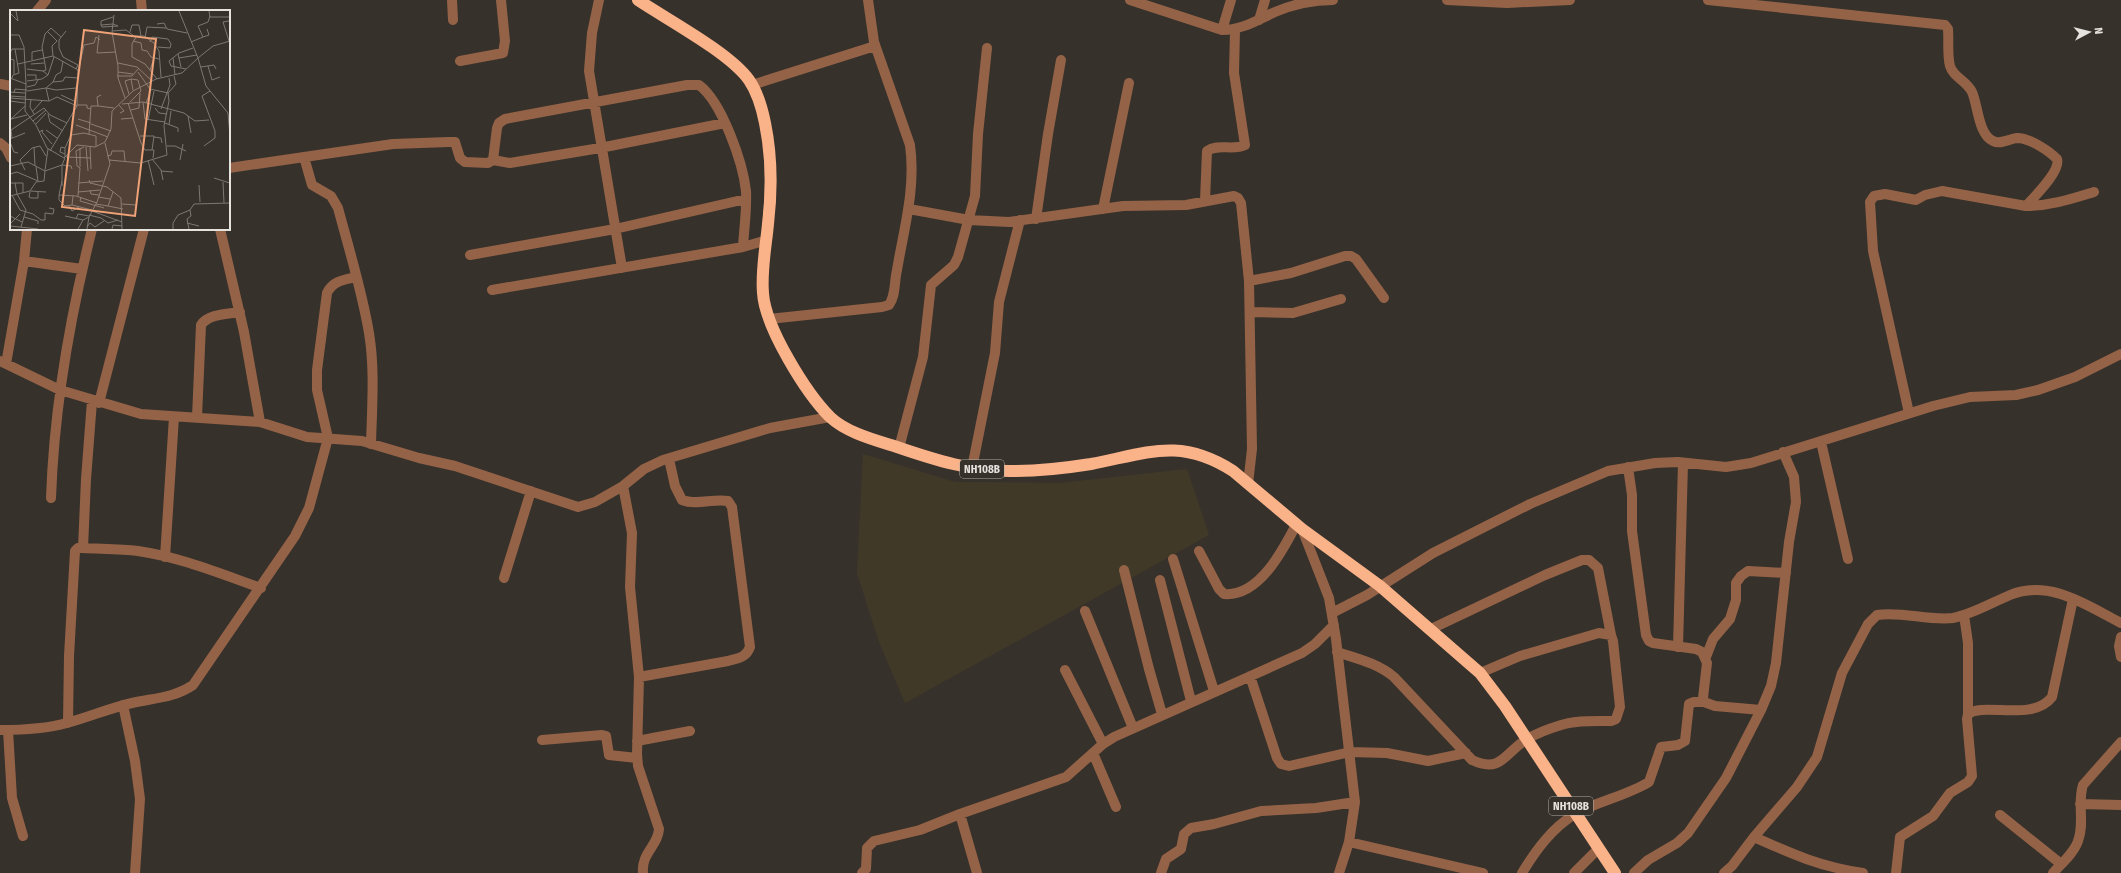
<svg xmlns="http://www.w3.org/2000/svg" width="2121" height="873" viewBox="0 0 2121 873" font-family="'Fira Sans Condensed',sans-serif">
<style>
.education{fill:#413928}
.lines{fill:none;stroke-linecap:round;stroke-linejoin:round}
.minor{stroke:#946347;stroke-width:10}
.highway{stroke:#fab289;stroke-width:12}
.labels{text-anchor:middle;stroke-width:3.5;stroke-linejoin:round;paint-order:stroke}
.shield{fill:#37312b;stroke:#b2ada8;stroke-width:1}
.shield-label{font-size:11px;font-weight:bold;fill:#e6e2de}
.inset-road{fill:none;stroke:#7d7873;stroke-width:1}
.view{fill:#f0a378;fill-opacity:0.15;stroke:#f0a378;stroke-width:2}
.inset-edge{fill:none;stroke:#e6e2de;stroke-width:2}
</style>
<rect width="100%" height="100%" fill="#37312b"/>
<!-- education -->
<path class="education" d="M863 454 955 482 1059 483 1187 469 1209 535 905 703 879 642 857 573Z"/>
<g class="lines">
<!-- minor -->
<path class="minor" d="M141 0 142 11
M452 0 453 20
M599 0 592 33 589 71 622 268
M1130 0 1222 30C1242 30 1257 20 1275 12 1294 4 1312 0 1333 0
M1447 0 1507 3 1570 0
M1708 0 1945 25 1948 29C1949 41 1947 55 1950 66 1953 77 1967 81 1972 92 1978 105 1978 134 1993 141 2001 145 2009 139 2017 138 2030 138 2049 151 2057 159 2061 171 2034 197 2026 206
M37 11 46 0
M1259 20 1265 0
M1222 30 1231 0
M460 61 503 53 505 41 501 0
M0 84 11 86
M752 85 875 46
M0 143 6 148 11 158
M304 157 312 185 331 196 338 208C349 249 362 291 369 333 375 369 372 407 371 444
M493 160 510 163 600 148 725 123
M229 168 393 144 449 142H455L460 158 465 162 488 163 493 160 497 128 499 123 505 119 687 85H699C722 102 743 163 746 191 747 210 744 229 743 247
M1205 201 1207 151C1218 143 1233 151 1245 145L1234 73 1235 30
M909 209 969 220 1009 222 1123 206 1186 205 1234 196 1238 198 1241 203 1249 281
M1103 209 1129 83
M1036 219 1048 134 1061 60
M220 229 244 332 260 422
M470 255 615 229 746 199
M24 261 82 269
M492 290 743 247 767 240
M1251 312 1293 313 1341 299
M769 319 882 307 889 305C896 295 894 282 897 270 904 228 916 188 910 145L874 42 868 0
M0 361 60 390 141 414 260 422 307 437 362 441 419 458 455 466 578 507 595 502 623 486 644 469 663 460 770 428 830 417
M6 364 24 261 27 229
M92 401 86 479 83 548C101 549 120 549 138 551 180 557 221 574 261 588
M99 403 144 229
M1909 413 1873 251 1870 202 1874 196 1885 194 1916 200 1925 195 1942 191 2026 206C2050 206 2071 199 2094 192
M197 417 201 325C208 314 227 314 240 312
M1821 442 1848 559
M899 448 923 357 931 285 954 265 958 257 975 196 978 134 987 48
M1628 467 1632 495V531L1646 635 1649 641 1653 643 1696 649 1702 652 1707 663 1703 698 1704 702 1715 706 1761 710
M972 468 995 353 999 302 1020 220
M1248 484 1252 449 1249 281 1291 273 1345 256H1351L1356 259 1384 298
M623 486 632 533 630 587 639 677 637 754 638 766 659 829C658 846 641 853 643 873
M51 498C54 408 70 317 92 229
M1302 529 1329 598 1336 639 1355 802 1349 842 1339 873
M1199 551 1219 589 1224 594C1259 597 1283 550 1296 525
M165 557 174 417
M1173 559 1214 691
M1124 570 1149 669 1162 714
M504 578 531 491
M1160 580 1191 701
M1085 611 1133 728
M1332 613 1367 595 1433 553 1530 504 1608 471 1655 463 1678 462 1726 467 1751 463 1933 406 1970 397 2016 395 2038 390 2075 377 2121 354
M1964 615 1968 643V714
M1431 629 1545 575 1582 560H1589L1598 568 1611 635
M2121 637 2119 646 2121 657
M1678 647 1683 463
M1337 652C1358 659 1377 663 1394 677L1472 760C1502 774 1505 752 1527 739 1536 734 1548 729 1558 726 1574 720 1594 721 1611 721L1616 719 1620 707 1613 641 1611 635 1599 633 1520 656 1480 673
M1706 657 1713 639 1730 619 1736 600V583L1741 576 1748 571 1786 573
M1065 670 1103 744
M1250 676 1277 758 1281 764 1289 766 1350 752 1387 753 1428 761 1466 753
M639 677 728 661C738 658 746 658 750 647L732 507 728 501C713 498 697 506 682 500L675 486 669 459
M123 705 135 761 140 799 135 873
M68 723 69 656 75 551 78 548H83
M0 730C23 730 45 729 67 723 89 717 110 708 132 703 154 698 174 698 193 685L295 536 309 508 328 438 317 390V370L327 293C333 281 343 280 356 277
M8 730 12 798 23 836
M542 740 602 735 606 736 609 755 637 758
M637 741 690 731
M1093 753 1116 807
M2080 804 2121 805
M960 814 977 873
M2000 815 2061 864
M1754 837C1792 854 1821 867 1863 873
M1349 842 1483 873
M862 873 866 869 867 848 874 841 920 830 960 814 1066 777 1103 744 1114 737 1302 653 1315 644 1334 625
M1161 873 1166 859 1181 849 1184 834 1191 828 1214 824 1261 811 1316 808 1355 802
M1522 873C1536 850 1552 828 1575 814 1598 801 1626 796 1649 782L1661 747 1678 745 1685 741 1689 704 1694 702H1704
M1574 873 1598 849
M1634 873 1648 860 1677 843 1688 833 1726 778 1761 710 1771 686 1776 663 1789 542 1796 502 1794 477 1783 452
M1724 873 1732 866 1754 837 1797 787 1817 757 1842 673 1868 624 1877 615C1902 611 1928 621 1953 618 1973 614 1991 603 2010 595 2050 579 2086 605 2121 623
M1896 873 1900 837 1933 816 1950 793 1968 782 1972 776 1967 719 1968 714C1984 702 2033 722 2052 697L2073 599
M2053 873C2061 864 2074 853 2078 841 2085 823 2077 803 2083 785L2121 742"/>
<!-- highway -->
<path class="highway" d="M638 0C668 20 730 53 749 80 758 93 762 108 765 123 772 157 772 190 768 224 766 246 761 270 763 293 765 327 806 393 830 417 847 433 875 440 897 447 935 460 973 472 1014 471 1040 471 1066 468 1091 464 1148 453 1180 437 1233 471L1302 529 1380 586 1480 673 1505 706 1615 873"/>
</g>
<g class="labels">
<!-- shield labels -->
<g class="shield">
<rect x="960" y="460" width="44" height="18" rx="3"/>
<rect x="1549" y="797" width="44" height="18" rx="3"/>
</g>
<g class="shield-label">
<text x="982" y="473">NH108B</text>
<text x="1571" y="810">NH108B</text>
</g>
</g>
<!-- overview -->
<g transform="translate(10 10)">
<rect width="220" height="220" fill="#37312b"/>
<path class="inset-road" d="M169 1 188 48M199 1 200 7H220M0 3 8 11 6 1M104 5 102 22 108 56V68L115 88M103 14 108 16 92 17 91 15ZM147 14 154 13 157 19 177 23M91 15V11L103 7M56 21 49 30V38L53 47 68 55 66 59M102 21 116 20 124 26H134L144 33 149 41 151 67M38 22 47 31 42 36 43 46M120 22 122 15H129L131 26M0 25H9L14 37 16 74M89 25 87 43 106 42M126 27 122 34V47L135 54 147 69M193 27 199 25 197 19M135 28 137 17 156 18M123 31 131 33 132 40 137 41 141 47 149 49M219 31 213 12 219 11 220 8M140 32 142 27 158 29 161 34 160 38 148 37M181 32 193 27 188 16 198 12 200 6M0 43 2 39H14M168 44 171 57M163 48 165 65M169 48 187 45M188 48 203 36 220 31M0 49 4 50V64M22 50V42L32 40M108 53 127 57 142 71M8 54 43 46 68 60 67 96 40 141M21 54 34 53M198 56 202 70 210 67M191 57 204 55 206 59M69 58 74 35 84 33 86 27 90 30M17 59 33 61 38 65M176 59 161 56 159 51 169 43 183 38M140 60 144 48M33 61 36 60 32 37 35 24 41 18 51 27M108 62 123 64M128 62 140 79 158 83M17 65H26V69M107 66H122L129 58M0 68 16 74 15 101 26 115 37 138 54 148 67 135 85 137 95 132 101 119 102 101 123 81 146 69 172 63 188 48 196 76 218 103 220 126M2 68 3 65 9 63 5 39M17 71 32 69 38 65 44 47M43 72 46 65 51 62 53 51M17 77 25 75 28 70M36 78 43 72 53 71 55 67 68 68M36 78 46 80 66 78M0 82 15 83M4 83 5 79 17 80M119 84 115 71 121 69M51 85 66 92M91 85 87 87 88 96 104 98M0 86 15 87M0 88 39 91 36 78 17 81M21 89 20 97 24 104M0 91 15 93M39 91 47 87 67 96M120 92 131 81 128 70 121 69 123 80M133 92 135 109 155 112M118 93 131 133 135 140H144L143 148M136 93 141 80M112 94 133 92 174 103 185 111 199 110M67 95H77V98L81 99M109 95 114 101 110 103M145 98 149 103 157 104M151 99 160 75 159 68M121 100 129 98 130 83M22 102 32 91M38 104 40 112 53 121M178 106 181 123M1 109 17 105M68 109 81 113M111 109 123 108M0 110 15 96M138 110 144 81M23 111 36 100M155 113 168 118V122M26 114 36 103M81 114 101 121M66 115 98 127M159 115 161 101M36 120 47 128M29 122 33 120 32 122 42 134M79 124 81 96H88M130 126H144L142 140M144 127 151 128 152 133M2 128 1 120 34 98 40 105 57 113M0 129 15 123M0 132 4 142 8 143M80 136 81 159M157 136H165L176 141M194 136 205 128V121L192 86 200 81M24 137 25 156M76 137 78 161M70 138V157M55 144 50 142 51 137 55 138M97 146 101 145 102 141H114L115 151M55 147V138L61 125 74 123 86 126V136M56 147 81 148M142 149 151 160 153 170M99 150 131 153 157 145 154 116 159 91 158 83 166 74 164 66M138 150 144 175M170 150 173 134M52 155V176M52 155 61 156 62 159M0 156 18 152 35 161M26 157 28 171M15 160 10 150 22 138 30 136 36 146M35 160 38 139M151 161 163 162M0 164 7 162 28 171M204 168 220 173M79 170 80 173 97 177 111 188 112 219M52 171 49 185 66 186 87 193M213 172 214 193M0 173H5L7 184 16 200 11 217M5 173H13V183M68 173 93 171M189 175 190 192M80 180 81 184 89 185M20 181 36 182M20 182 19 187 21 188H28V182M68 182 90 180M2 185 10 200 23 204 31 210H35V203L43 204 44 199 39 198M49 185V190L55 196 62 195M0 186 20 181 26 172 34 171 35 161 52 155 55 148M63 186 62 195 82 200M68 186 70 158 67 156 66 141 74 137M71 187 70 191 94 198M88 187 100 189M86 194 98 196 103 182M112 194 126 195M59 196 62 201 69 197M98 196 113 199M82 201 112 212M79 205 91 208 98 213 108 210M0 206 12 212M55 206 73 210M14 207 28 211V214M66 209 68 204 79 206M177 213 189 216M0 214 10 204M0 216 28 219M77 217 80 213 85 217 94 211M68 219 73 210 79 207M77 219 79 207 87 192 100 154 95 133M102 219 103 215 112 216M163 219V213L168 205 180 200M179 219 177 209 181 206 180 200 184 194 220 193"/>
<path class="view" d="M74 20 146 29 125 206 52 197Z"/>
<rect width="220" height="220" class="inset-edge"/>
</g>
<!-- north arrow -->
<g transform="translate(2089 32) rotate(83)" stroke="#37312b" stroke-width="3" paint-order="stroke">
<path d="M0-3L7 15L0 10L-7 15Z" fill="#e6e2de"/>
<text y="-6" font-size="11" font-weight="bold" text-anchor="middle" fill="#e6e2de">N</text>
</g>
</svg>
